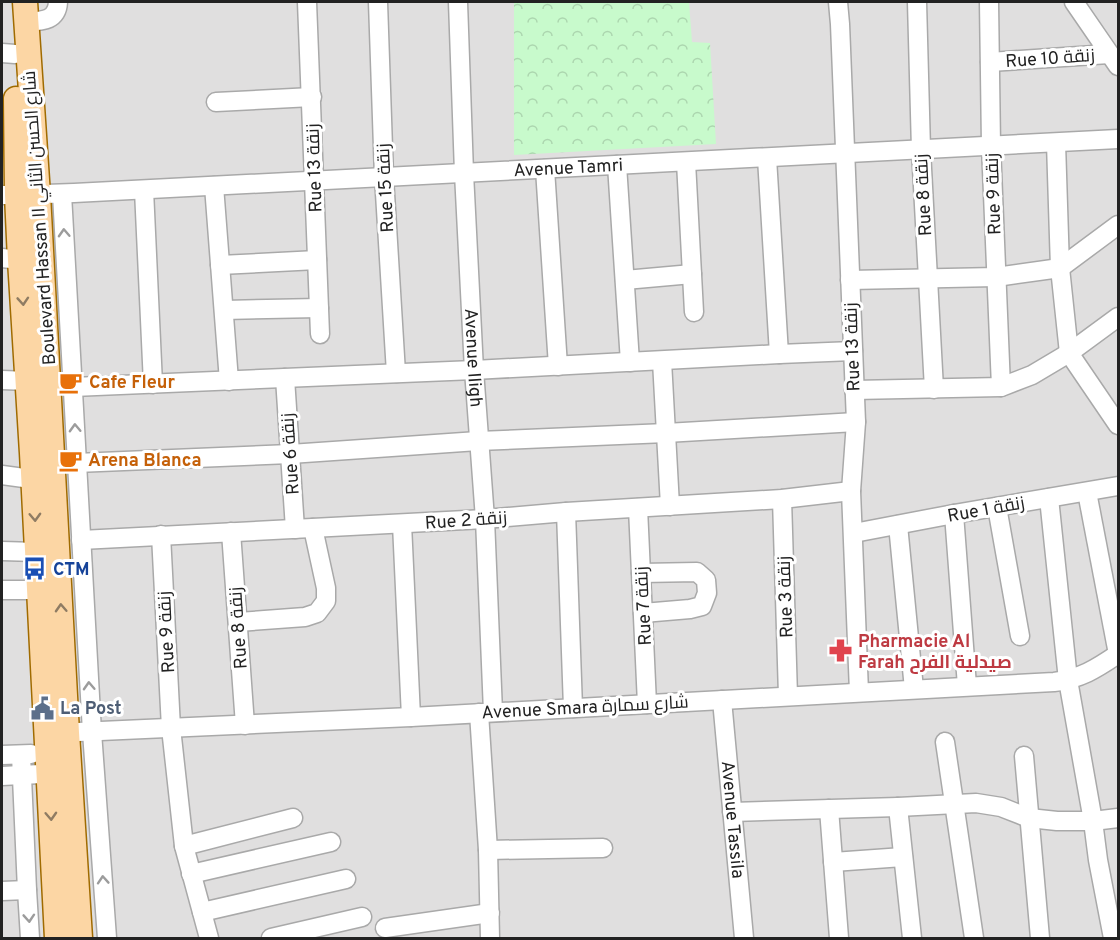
<svg xmlns="http://www.w3.org/2000/svg" width="1120" height="940" viewBox="0 0 1120 940" font-family="Overpass,Cairo,sans-serif">
<style>
.residential{fill:#e0dfdf}
.park{fill:url(#park-crowns)}
.lines{fill:none;stroke-linecap:round;stroke-linejoin:round}
.minor-casing{stroke:#a9a9a9;stroke-width:21}
.major-casing{stroke:#a06b00;stroke-width:27}
.minor{stroke:#fff;stroke-width:18}
.major{stroke:#fcd6a4;stroke-width:24}
.oneway{stroke:#9c9c9c}
.oneway2{stroke:#8f7c63}
.labels{text-anchor:middle;stroke-width:6;stroke-linejoin:round;paint-order:stroke}
.street-label{font-size:18px;fill:#222;stroke:#fff}
.food-label{font-size:18px;font-weight:bold;fill:#c56008;stroke:#fff;text-anchor:start}
.transit-label{font-size:18px;font-weight:bold;fill:#164399;stroke:#fff;text-anchor:start}
.health-label{font-size:18px;font-weight:bold;fill:#be3a42;stroke:#fff;text-anchor:start}
.service-label{font-size:18px;font-weight:bold;fill:#4e5e75;stroke:#fff;text-anchor:start}
</style>
<defs>
<pattern id="park-crowns" width="20" height="18" patternUnits="userSpaceOnUse" patternTransform="scale(1.5)"><rect width="20" height="18" fill="#c8facc"/><path d="M2 6a3 3 0 1 1 6 0M12 15a3 3 0 1 1 6 0" fill="none" stroke="#acd6af"/></pattern>
</defs>
<rect width="100%" height="100%" fill="#f2efe9"/>
<!-- residential -->
<path class="residential" d="M2 2H1118V938H2Z"/>
<!-- park -->
<path class="park" d="M514 2H689L692 42 710 43 716 144 514 155Z"/>
<g class="lines">
<defs>
<g id="minor">
<path d="M307 2 320 334"/>
<path d="M378 2 384 177 396 373"/>
<path id="s1" d="M458 2 464 173 474 370 485 519 493 712"/>
<path d="M838 2 840 24 856 422 851 491 859 692"/>
<path d="M917 2 921 150 934 389"/>
<path d="M989 2 991 146 1001 387"/>
<path d="M1074 2 1118 66"/>
<path d="M26 22C42 21 57 21 58 2"/>
<path d="M2 53 15 54"/>
<path d="M990 62 1109 54"/>
<path d="M216 102 312 97"/>
<path d="M1056 143 1060 268 1069 353 1118 425"/>
<path d="M767 158 779 354"/>
<path d="M686 162 694 312"/>
<path d="M617 165 630 362"/>
<path d="M545 169 558 366"/>
<path d="M214 186 229 381"/>
<path d="M144 190 153 384"/>
<path d="M62 194 92 732 107 938"/>
<path id="s2" d="M2 195H17L74 193 1118 139"/>
<path d="M2 258 20 260"/>
<path d="M220 265 317 260"/>
<path d="M625 280 692 274"/>
<path d="M850 280 996 277 1060 268 1118 225"/>
<path d="M224 310 319 308"/>
<path d="M662 361 670 506"/>
<path d="M285 378 295 529"/>
<path d="M2 380 28 381"/>
<path d="M73 387 474 370 779 354 853 351"/>
<path d="M854 390 1001 387 1032 375 1069 353 1118 317"/>
<path d="M76 463 290 454 478 441 666 433 856 422"/>
<path d="M2 475 46 481"/>
<path d="M1087 492 1118 654"/>
<path d="M1049 498 1068 680 1093 821 1098 860 1113 938"/>
<path d="M782 499 788 696"/>
<path d="M997 507 1020 636"/>
<path d="M638 508 647 704"/>
<path d="M566 512 573 708"/>
<path d="M954 514 967 686"/>
<path d="M402 524 411 717"/>
<path d="M898 525 914 689"/>
<path d="M231 532 245 725"/>
<path d="M854 533 954 514 1118 486"/>
<path d="M161 535 171 728 184 846"/>
<path d="M81 540 485 519 566 512 782 499 851 491"/>
<path d="M2 551 36 552"/>
<path d="M641 573 697 572 706 580 707 593 702 606 690 609 643 613"/>
<path d="M2 590H38"/>
<path d="M238 622 305 617 317 613 326 601V588L313 528"/>
<path id="s3" d="M722 700 744 938"/>
<path d="M479 713 488 850 490 938"/>
<path d="M56 733 411 717 1054 682C1080 679 1096 669 1118 654"/>
<path d="M945 742 974 938"/>
<path d="M2 755 31 754"/>
<path d="M21 755 27 890 30 938"/>
<path d="M1024 756 1040 938"/>
<path d="M2 776 60 773"/>
<path d="M898 807 912 938"/>
<path d="M829 809 839 938"/>
<path d="M732 812 898 807 976 803 1001 807 1029 818 1057 821H1093L1118 818"/>
<path d="M488 850 603 848"/>
<path d="M833 862 903 857"/>
<path d="M191 874 331 842"/>
<path d="M2 891 27 890"/>
<path d="M202 912 346 879"/>
<path d="M385 928 490 913"/>
<path d="M209 938 184 846 293 818"/>
<path d="M271 938 362 917"/>
</g>
<path id="major" d="M25 2 38 195 67 733 80 938
M16 99 17 195 20 260 32 453 57 938"/>
</defs>
<!-- minor casing -->
<use href="#minor" class="minor-casing"/>
<!-- major casing -->
<use href="#major" class="major-casing"/>
<!-- minor -->
<use href="#minor" class="minor"/>
<!-- major -->
<use href="#major" class="major"/>
</g>
<!-- one-way arrows -->
<defs><path id="oneway-chevron" d="M-2-3.5L2.5 0L-2 3.5" fill="none" stroke-width="1.6" stroke-linecap="round" stroke-linejoin="round" transform="scale(1.5)"/></defs>
<g class="oneway">
<use href="#oneway-chevron" transform="translate(64 233) rotate(-93)"/>
<use href="#oneway-chevron" transform="translate(75 428) rotate(-92)"/>
<use href="#oneway-chevron" transform="translate(89 686) rotate(-93)"/>
<use href="#oneway-chevron" transform="translate(103 880) rotate(-94)"/>
<use href="#oneway-chevron" transform="translate(29 918) rotate(86)"/>
</g>
<g class="oneway2">
<use href="#oneway-chevron" transform="translate(23 301) rotate(86)"/>
<use href="#oneway-chevron" transform="translate(35 517) rotate(88)"/>
<use href="#oneway-chevron" transform="translate(61 608) rotate(-93)"/>
<use href="#oneway-chevron" transform="translate(51 816) rotate(87)"/>
</g>
<!-- icons -->
<defs>
<symbol id="cafe-bare" viewBox="-9 -9 18 18"><path d="M-5.5-4.5H6V0H3Q3 3.5 0 3.5H-2.5Q-5.5 3.5-5.5 0ZM3-3.2v2h1.7v-2ZM-6 4.5H4V6H-6Z" fill="#e8710a" stroke="#fff" stroke-width="2.5" paint-order="stroke"/></symbol>
<symbol id="bus-bare" viewBox="-9 -9 18 18"><path d="M-5-6H5V4H4V6H2V4H-2V6H-4V4H-5ZM-3.5-4V0h7V-4ZM-3.5 1.2v1.5H-2V1.2ZM2 1.2v1.5H3.5V1.2Z" fill="#1a4fb4" stroke="#fff" stroke-width="2.5" paint-order="stroke"/></symbol>
<symbol id="pharmacy-bare" viewBox="-9 -9 18 18"><path d="M-2-6h4v4h4v4h-4v4h-4v-4h-4v-4h4Z" fill="#e0444e" stroke="#fff" stroke-width="2.5" paint-order="stroke"/></symbol>
<symbol id="civic-bare" viewBox="-9 -9 18 18"><path d="M-.6-6.5H3V-4.5H.6V-3L4-1V1h2V6H-6V1h2V-1L-.6-3ZM-1.2 2.5V6h2.4V2.5Z" fill="#5c6f8a" stroke="#fff" stroke-width="2.5" paint-order="stroke"/></symbol>
</defs>
<g fill-rule="evenodd">
<use href="#cafe-bare" x="54" y="366" width="33" height="33"/>
<use href="#cafe-bare" x="54" y="444" width="33" height="33"/>
<use href="#bus-bare" x="18" y="552" width="33" height="33"/>
<use href="#pharmacy-bare" x="824" y="634" width="33" height="33"/>
<use href="#civic-bare" x="26" y="692" width="33" height="33"/>
</g>
<g class="labels">
<!-- street labels -->
<g class="street-label">
<text transform="translate(1050 58) rotate(-4)" y="6">Rue 10 زنقة</text>
<text transform="translate(314 168) rotate(-92)" y="6">Rue 13 زنقة</text>
<text dy="6" stroke="none"><textPath href="#s2" startOffset="567">Avenue Tamri</textPath></text>
<text transform="translate(385 188) rotate(-93)" y="6">Rue 15 زنقة</text>
<text transform="translate(993 194) rotate(-92)" y="6">Rue 9 زنقة</text>
<text transform="translate(923 195) rotate(-93)" y="6">Rue 8 زنقة</text>
<text transform="translate(39 218) rotate(-94)" y="6">Boulevard Hassan II شارع الحسن الثاني</text>
<text transform="translate(852 347) rotate(-92)" y="6">Rue 13 زنقة</text>
<text dy="6" stroke="none"><textPath href="#s1" startOffset="356">Avenue Iligh</textPath></text>
<text transform="translate(290 454) rotate(-94)" y="6">Rue 6 زنقة</text>
<text transform="translate(986 509) rotate(-10)" y="6">Rue 1 زنقة</text>
<text transform="translate(466 520) rotate(-4)" y="6">Rue 2 زنقة</text>
<text transform="translate(785 597) rotate(-92)" y="6">Rue 3 زنقة</text>
<text transform="translate(643 606) rotate(-93)" y="6">Rue 7 زنقة</text>
<text transform="translate(238 628) rotate(-94)" y="6">Rue 8 زنقة</text>
<text transform="translate(166 632) rotate(-93)" y="6">Rue 9 زنقة</text>
<text transform="translate(585 707) rotate(-3)" y="6">Avenue Smara شارع سمارة</text>
<text dy="6" stroke="none"><textPath href="#s3" startOffset="120">Avenue Tassila</textPath></text>
</g>
<!-- food labels -->
<g class="food-label">
<text x="89" y="388">Cafe Fleur</text>
<text x="88" y="466">Arena Blanca</text>
</g>
<!-- transit labels -->
<g class="transit-label">
<text x="53" y="575">CTM</text>
</g>
<!-- health labels -->
<g class="health-label">
<text x="858" y="647">Pharmacie Al<tspan x="858" dy="21">Farah صيدلية الفرح</tspan></text>
</g>
<!-- service labels -->
<g class="service-label">
<text x="60" y="714">La Post</text>
</g>
</g>
<!-- border -->
<rect width="1120" height="940" fill="none" stroke="#222222" stroke-width="6"/>
</svg>
